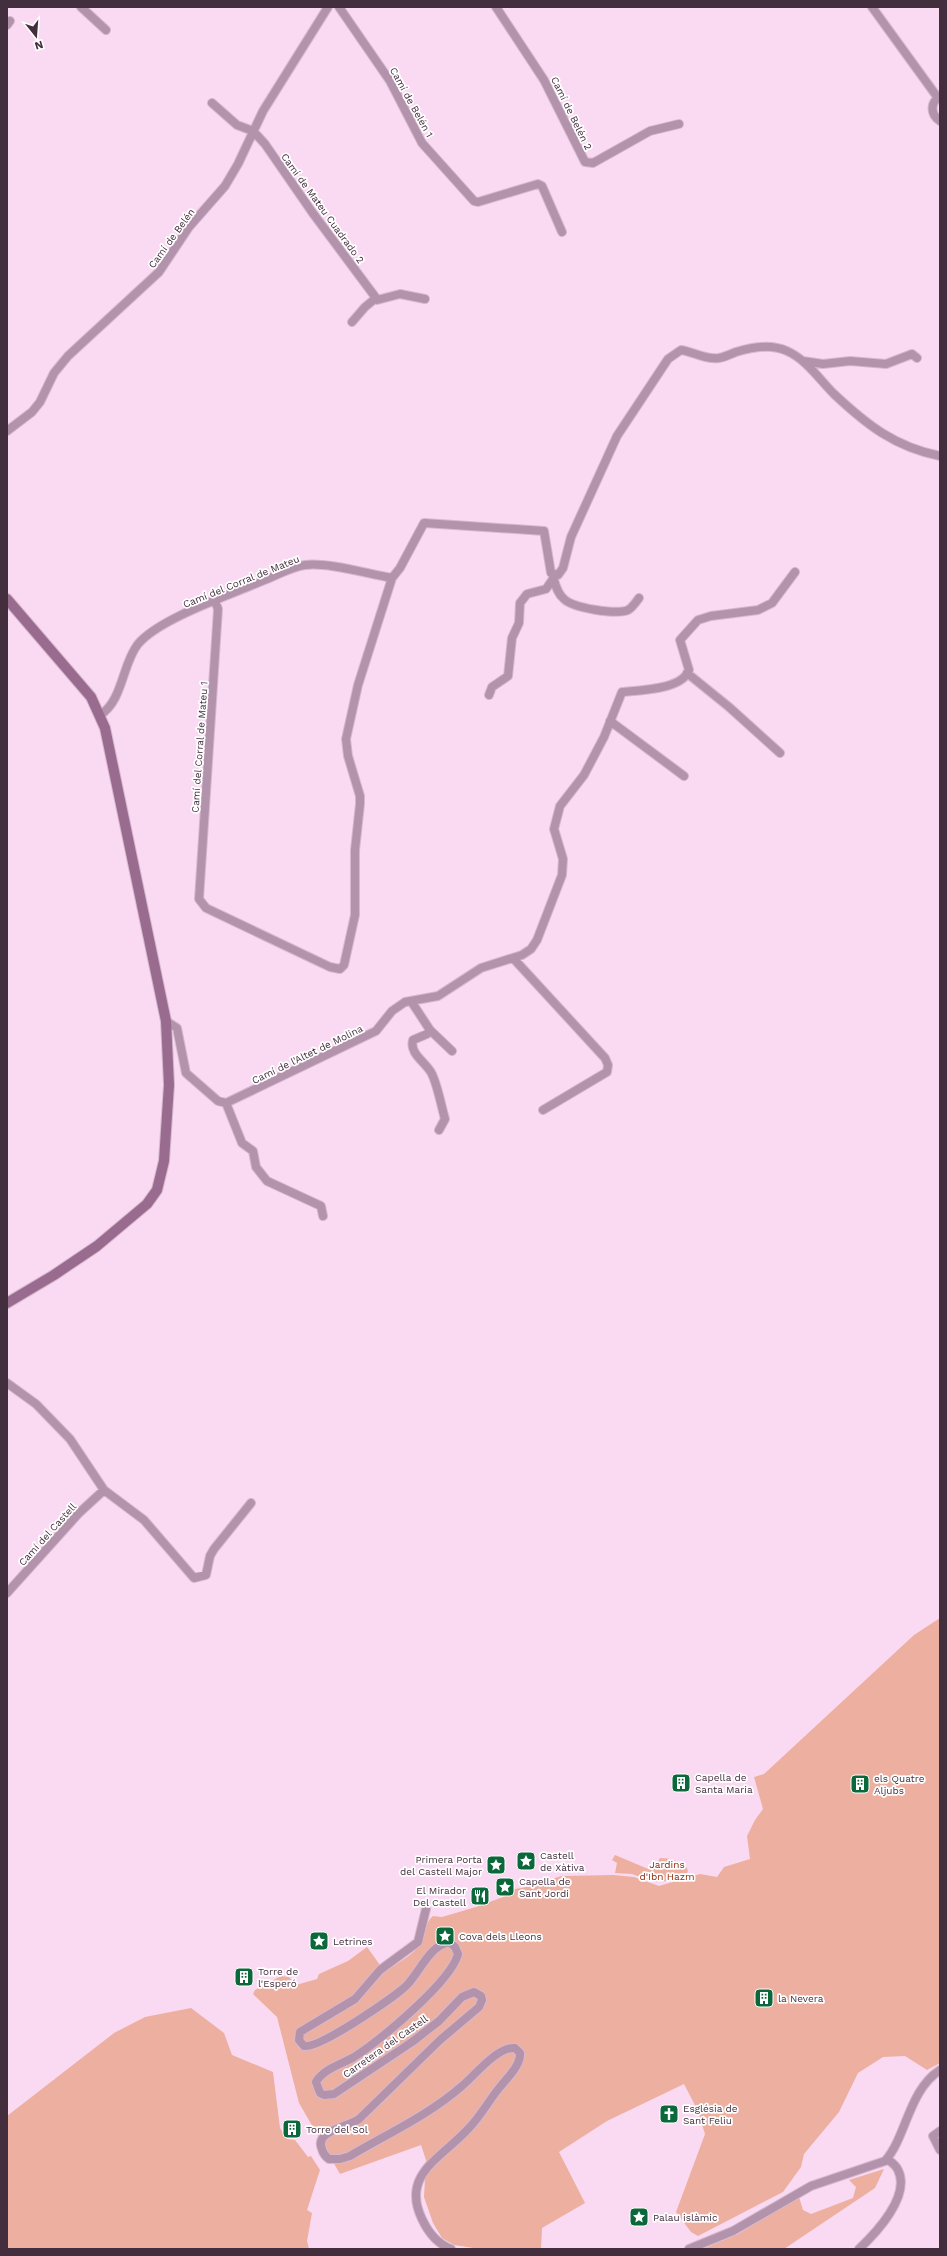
<svg xmlns="http://www.w3.org/2000/svg" width="947" height="2256" viewBox="0 0 947 2256" font-family="'Work Sans',sans-serif">
<style>
.green{fill:#edaf9f}
.lines{fill:none;stroke-linecap:round;stroke-linejoin:round}
.street-casing{stroke:#d5b8ce;stroke-width:10}
.secondary-casing{stroke:#d5b8ce;stroke-width:12}
.street{stroke:#b393ab;stroke-width:8}
.secondary{stroke:#996b8e;stroke-width:10}
.labels{text-anchor:middle;stroke-width:3.5;stroke-linejoin:round;paint-order:stroke}
.street-label{font-size:10px;fill:#432e3e;stroke:#fff}
.poi-label{font-size:10px;fill:#432e3e;stroke:#fff;text-anchor:start}
.park-label{font-size:10px;fill:#8d280c;stroke:#fff}
</style>
<rect width="100%" height="100%" fill="#fadaf2"/>
<!-- green -->
<path class="green" d="M940 1618V2063L927 2070 905 2056 883 2057 858 2073 839 2112 804 2154 801 2167 783 2192 698 2236 691 2232 676 2212 705 2134 697 2109 684 2084 607 2121 559 2152 585 2203 542 2228 541 2249H480L454 2245 442 2238 433 2223 424 2197 426 2160 421 2145 340 2174 299 2103 277 2017 253 1994 255 1990 281 1976 289 1977 296 1985 317 1979 319 1974 348 1961 367 1947 385 1972C397 1963 415 1954 422 1942 427 1933 424 1923 433 1916L442 1917 476 1907 503 1897 515 1889 532 1886 561 1876 613 1875 634 1877 659 1886 700 1874 717 1877 724 1867 750 1859 747 1836 755 1820 763 1809 754 1777 764 1774 914 1635Z
M615 1855 653 1871 660 1858C670 1858 680 1861 687 1868L688 1872 683 1876 662 1882 661 1881 654 1882 632 1874 615 1873 617 1863 612 1860Z
M191 2008 224 2033 232 2055 273 2072 280 2128 287 2139 295 2140 308 2157 311 2156 320 2170 307 2210 312 2213 307 2241 309 2249H7V2116L114 2033 145 2017Z
M884 2169 875 2188 784 2249H703L738 2234 799 2197 803 2210 811 2214 853 2198 856 2187 849 2180Z"/>
<g class="lines">
<defs>
<path id="street" d="M81 7 106 30
M339 7 390 81 422 143 474 201 478 202 538 184 542 186 562 232
M496 7 544 80 585 162 593 163 650 131 679 124
M872 7 938 98
M7 25 10 21
M940 96C930 103 930 114 940 121
M212 103 237 125 253 131 265 144 312 212 376 298 365 307 352 322
M376 298 377 300 400 294 425 299
M803 361 823 364 850 361 886 364 912 354 917 358
M7 431 32 412 40 402 54 373 68 356 159 272 189 227 225 186 238 164 263 111 328 7
M554 580C556 587 558 594 564 599 573 608 616 615 628 610 632 608 636 602 639 598
M215 601 218 609 199 899 206 908 330 967 340 969 344 965 355 915V850L360 804V796L348 756 346 739 358 685 392 578 400 568 424 523 544 531 551 573 558 575 563 568 571 537 617 436 668 359 681 350C694 352 706 360 719 358 725 357 731 354 736 352 752 347 772 344 787 351 807 360 819 379 834 394 867 425 895 447 940 456
M687 673 729 707 780 753
M489 695 492 687 508 676 512 638 519 623 520 603 527 594 546 589 555 576
M100 715C123 701 122 664 138 644 160 618 230 595 262 581 276 576 290 567 305 565 328 562 368 574 392 578
M610 721 684 776
M513 958 605 1058 608 1065 607 1072 543 1110
M411 1001 430 1030 452 1051
M166 1021 177 1028 186 1073 218 1101 226 1103 376 1031 392 1011 405 1002 438 996 481 968 522 955 531 949 537 940 562 875 563 859 554 829 560 806 584 775 604 737 622 692C639 690 682 690 689 670L680 640 698 620 711 616 758 610 772 603 795 572
M430 1030 427 1034 413 1040C409 1054 426 1062 432 1074 438 1087 441 1105 445 1119L439 1130
M226 1103 242 1143 253 1151 256 1167 267 1181 321 1206 323 1216
M7 1383 36 1404 70 1439 104 1490 144 1520 194 1578 206 1575 210 1556 214 1549 251 1503
M7 1593 79 1513 104 1490
M426 1909 418 1942 380 1970 355 1999 300 2032 299 2040 304 2046C319 2049 395 1997 407 1985 420 1972 429 1946 449 1942L455 1947 458 1954C451 1982 379 2041 354 2057 342 2064 323 2069 316 2082L320 2093 324 2095 334 2094 412 2042 439 2021 462 1997 474 1992 481 1996 482 2000 479 2007 440 2040 359 2119C348 2127 314 2131 322 2149 323 2153 325 2156 329 2159H340L350 2156C387 2134 429 2115 462 2086 475 2075 498 2046 515 2048L520 2053C521 2065 507 2078 500 2087 489 2100 481 2116 469 2128 443 2157 400 2174 422 2219 428 2232 438 2244 451 2249
M940 2131 933 2136 940 2150
M689 2249 733 2231 811 2186 885 2161C907 2136 908 2091 940 2070
M859 2249C876 2233 911 2196 898 2170 896 2165 891 2162 887 2159"/>
<path id="secondary" d="M7 599 91 697 105 728 166 1021 169 1085 164 1161 157 1190 147 1204 97 1246 54 1275 7 1303"/>
</defs>
<!-- street casing -->
<use href="#street" class="street-casing"/>
<!-- secondary casing -->
<use href="#secondary" class="secondary-casing"/>
<!-- street -->
<use href="#street" class="street"/>
<!-- secondary -->
<use href="#secondary" class="secondary"/>
</g>
<!-- icons -->
<defs>
<symbol id="building-square" viewBox="-11 -11 22 22"><rect x="-9" y="-9" width="18" height="18" rx="4" fill="#0b683b" stroke="#fff"/><path d="M-4-6H4V6H1V3H-1V6H-4ZM-2.5-4.3h1.7v1.8h-1.7ZM.8-4.3h1.7v1.8H.8ZM-2.5-1h1.7V.8h-1.7ZM.8-1h1.7V.8H.8Z" fill="#fff"/></symbol>
<symbol id="sight-square" viewBox="-11 -11 22 22"><rect x="-9" y="-9" width="18" height="18" rx="4" fill="#0b683b" stroke="#fff"/><path d="M0-6L1.8-2.2L6-1.7L2.9 1.2L3.7 5.4L0 3.3L-3.7 5.4L-2.9 1.2L-6-1.7L-1.8-2.2Z" fill="#fff"/></symbol>
<symbol id="restaurant-square" viewBox="-11 -11 22 22"><rect x="-9" y="-9" width="18" height="18" rx="4" fill="#0b683b" stroke="#fff"/><path d="M-5-6h1v4h1v-4h1v4h1v-4h1v5L-1.5 .5V6h-2V.5L-5-1ZM5-6V6H3V1.5H1.5Q1.5-4 5-6Z" fill="#fff"/></symbol>
<symbol id="church-square" viewBox="-11 -11 22 22"><rect x="-9" y="-9" width="18" height="18" rx="4" fill="#0b683b" stroke="#fff"/><path d="M-1.2-6h2.4v3.5h3.3v2.4h-3.3V6h-2.4V-.1h-3.3v-2.4h3.3Z" fill="#fff"/></symbol>
</defs>
<g fill-rule="evenodd">
<use href="#building-square" x="670" y="1772" width="22" height="22"/>
<use href="#building-square" x="849" y="1773" width="22" height="22"/>
<use href="#sight-square" x="515" y="1850" width="22" height="22"/>
<use href="#sight-square" x="485" y="1854" width="22" height="22"/>
<use href="#sight-square" x="494" y="1876" width="22" height="22"/>
<use href="#restaurant-square" x="469" y="1885" width="22" height="22"/>
<use href="#sight-square" x="434" y="1925" width="22" height="22"/>
<use href="#sight-square" x="308" y="1930" width="22" height="22"/>
<use href="#building-square" x="233" y="1966" width="22" height="22"/>
<use href="#building-square" x="753" y="1987" width="22" height="22"/>
<use href="#church-square" x="658" y="2103" width="22" height="22"/>
<use href="#building-square" x="281" y="2118" width="22" height="22"/>
<use href="#sight-square" x="628" y="2206" width="22" height="22"/>
</g>
<g class="labels">
<!-- street labels -->
<g class="street-label">
<text transform="translate(412 102) rotate(61)" y="4">Camí de Belén 1</text>
<text transform="translate(572 113) rotate(64)" y="4">Camí de Belén 2</text>
<text transform="translate(323 208) rotate(54)" y="4">Camí de Mateu Cuadrado 2</text>
<text transform="translate(171 238) rotate(-54)" y="4">Camí de Belén</text>
<text transform="translate(241 581) rotate(-22)" y="4">Camí del Corral de Mateu</text>
<text transform="translate(199 747) rotate(-86)" y="4">Camí del Corral de Mateu 1</text>
<text transform="translate(307 1054) rotate(-26)" y="4">Camí de l'Altet de Molina</text>
<text transform="translate(47 1534) rotate(-48)" y="4">Camí del Castell</text>
<text transform="translate(385 2046) rotate(-35)" y="4">Carretera del Castell</text>
</g>
<!-- poi labels -->
<g class="poi-label">
<text x="695" y="1781">Capella de<tspan x="695" dy="12">Santa Maria</tspan></text>
<text x="874" y="1782">els Quatre<tspan x="874" dy="12">Aljubs</tspan></text>
<text x="540" y="1859">Castell<tspan x="540" dy="12">de Xàtiva</tspan></text>
<text x="482" y="1863" text-anchor="end">Primera Porta<tspan x="482" dy="12">del Castell Major</tspan></text>
<text x="519" y="1885">Capella de<tspan x="519" dy="12">Sant Jordi</tspan></text>
<text x="466" y="1894" text-anchor="end">El Mirador<tspan x="466" dy="12">Del Castell</tspan></text>
<text x="459" y="1940">Cova dels Lleons</text>
<text x="333" y="1945">Letrines</text>
<text x="258" y="1975">Torre de<tspan x="258" dy="12">l'Esperó</tspan></text>
<text x="778" y="2002">la Nevera</text>
<text x="683" y="2112">Església de<tspan x="683" dy="12">Sant Feliu</tspan></text>
<text x="306" y="2133">Torre del Sol</text>
<text x="653" y="2221">Palau islàmic</text>
</g>
<!-- park labels -->
<g class="park-label">
<text x="667" y="1868">Jardins<tspan x="667" dy="12">d'Ibn Hazm</tspan></text>
</g>
</g>
<!-- border -->
<rect width="947" height="2256" fill="none" stroke="#432e3e" stroke-width="16"/>
<!-- north arrow -->
<g transform="translate(36 36) rotate(163)" stroke="#ffffff" stroke-width="3" paint-order="stroke">
<path d="M0-3L7 15L0 10L-7 15Z" fill="#432e3e"/>
<text y="-6" font-size="11" font-weight="bold" text-anchor="middle" fill="#432e3e">N</text>
</g>
</svg>
